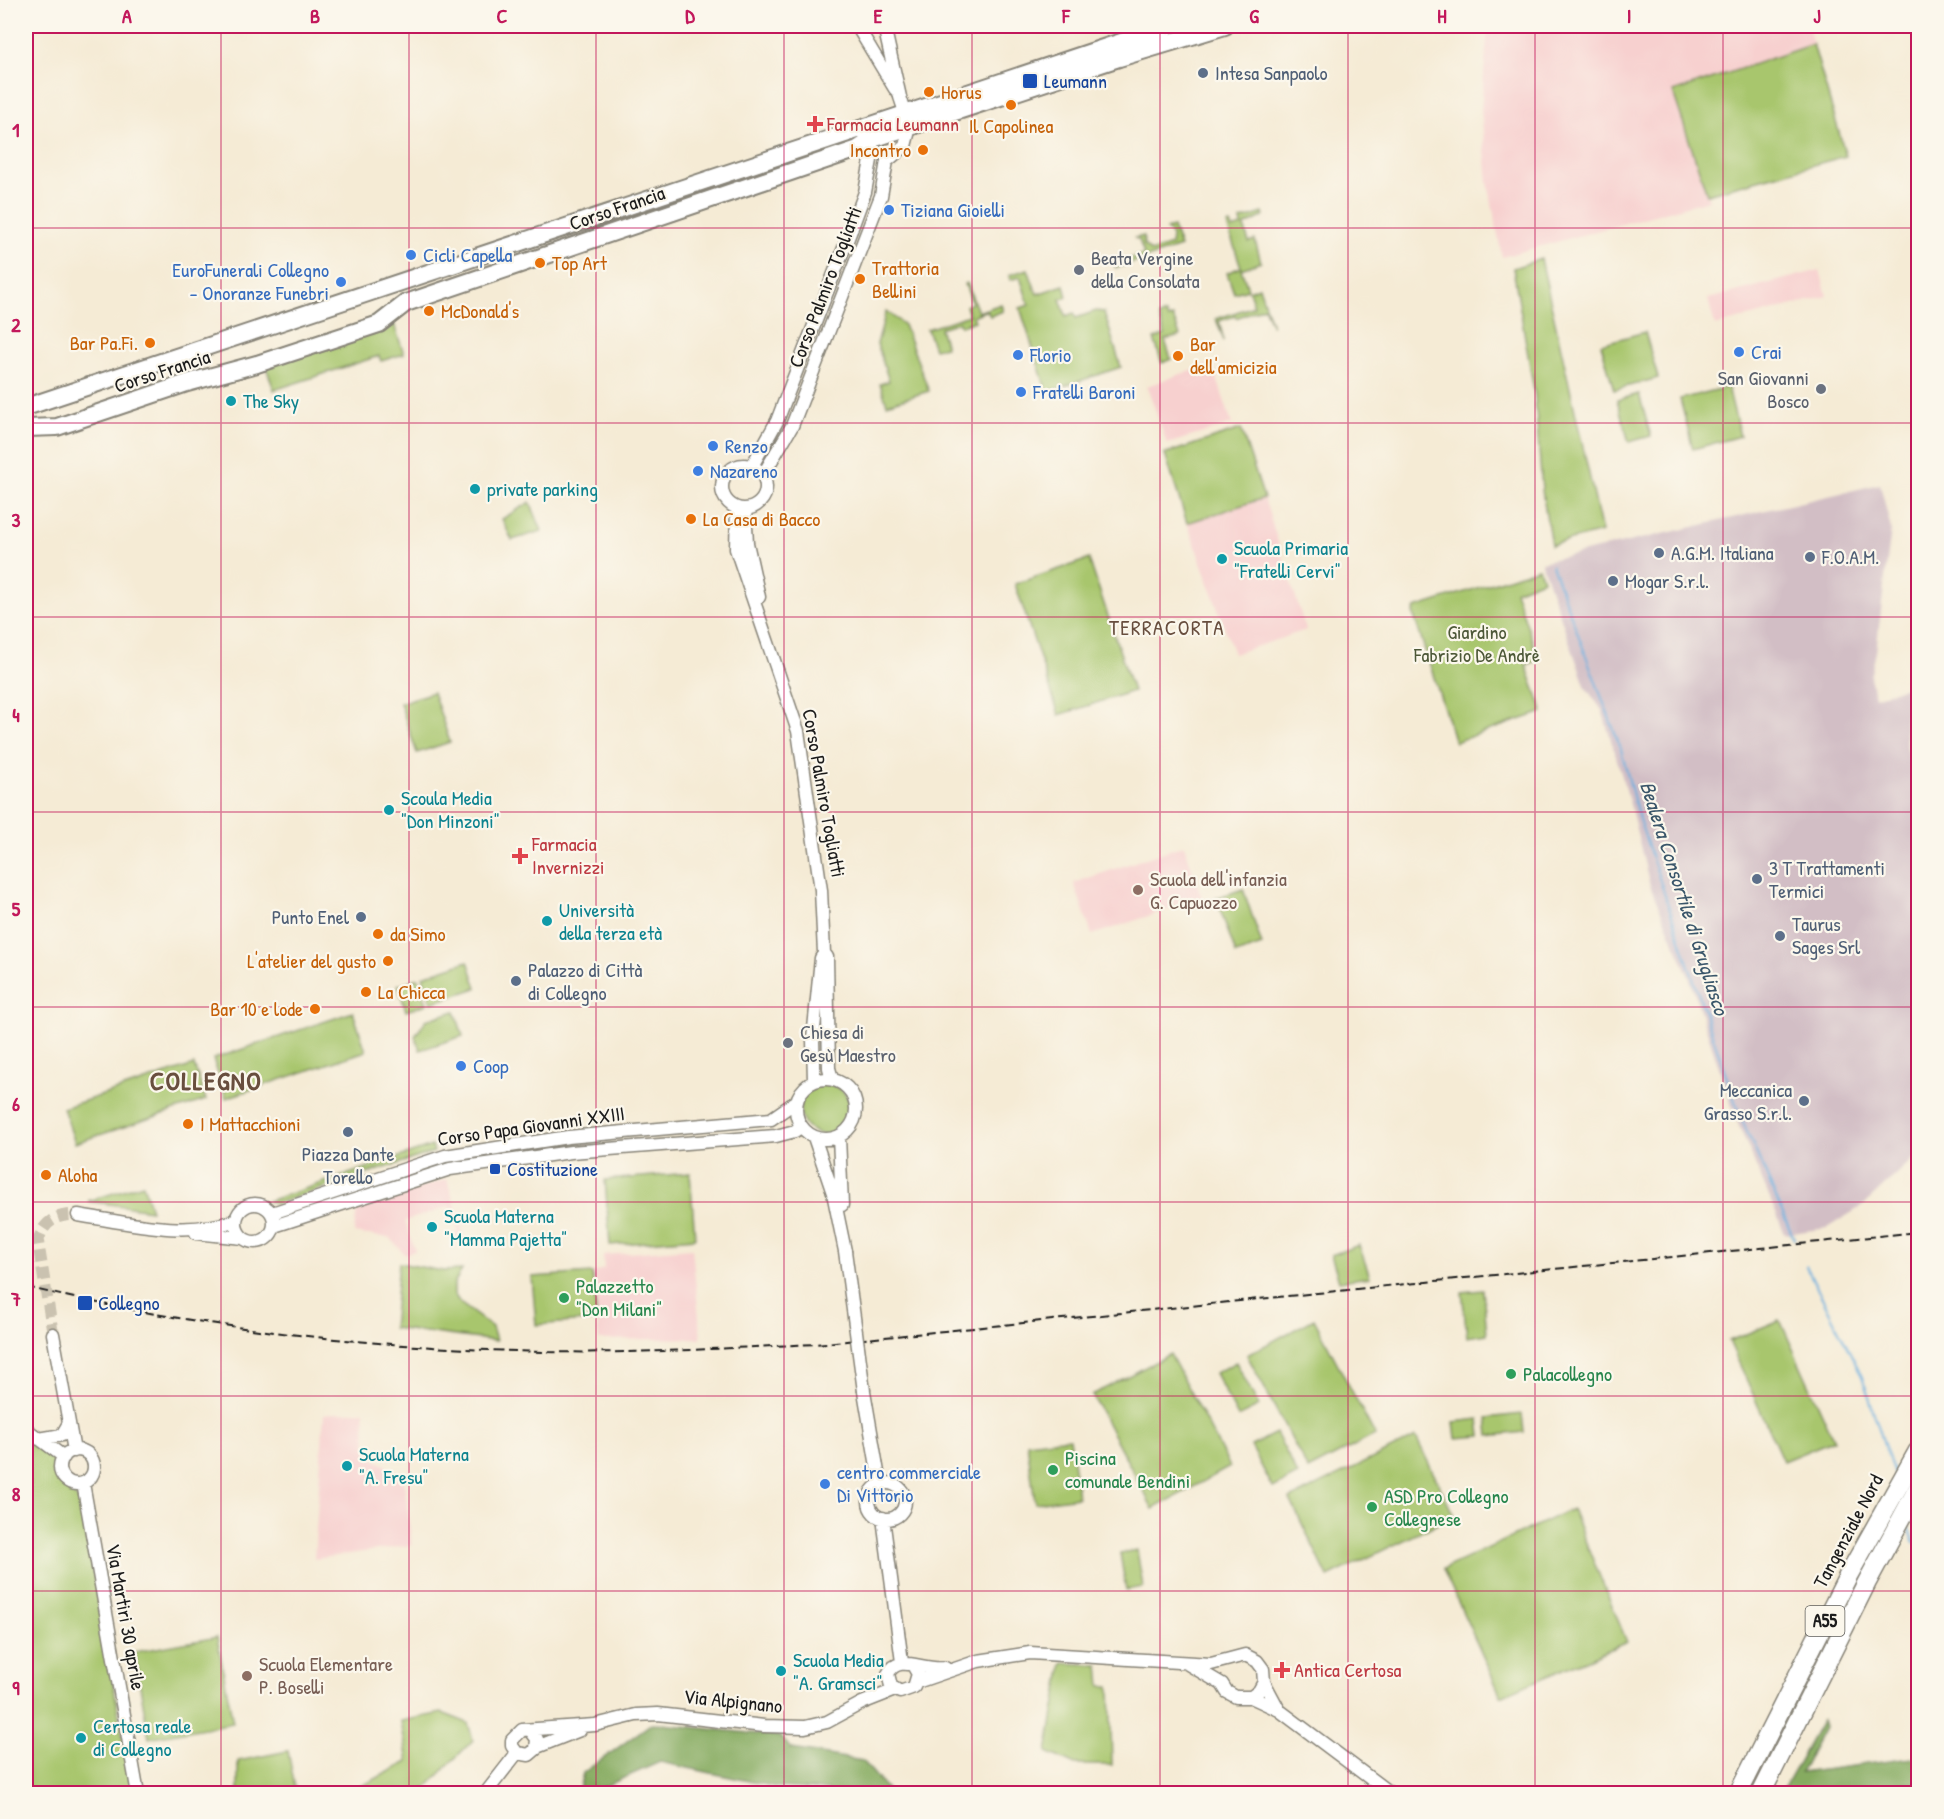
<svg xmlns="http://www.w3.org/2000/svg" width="1944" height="1819" viewBox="0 0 1944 1819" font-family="'Patrick Hand',sans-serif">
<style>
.built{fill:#f7d0cf}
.industrial{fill:#d2bec5}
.green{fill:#a8c66d;stroke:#627144;stroke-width:1.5}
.forest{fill:#86ab60;stroke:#51643e;stroke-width:1.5}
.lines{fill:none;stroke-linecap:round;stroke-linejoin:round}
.stream{stroke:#68aede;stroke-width:2}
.minor-tunnel{stroke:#cac2b0;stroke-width:12;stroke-dasharray:12 6;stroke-linecap:butt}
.minor-casing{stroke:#888478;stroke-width:15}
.major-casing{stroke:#888478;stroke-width:20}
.highway-casing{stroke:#888478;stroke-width:21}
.minor{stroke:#fff;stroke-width:12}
.major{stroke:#fff;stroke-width:16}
.highway{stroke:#fff;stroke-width:18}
.rail{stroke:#1c1c1c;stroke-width:2;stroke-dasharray:9 4.5;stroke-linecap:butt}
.minor-bridge-casing{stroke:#888478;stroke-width:15;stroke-linecap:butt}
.minor-bridge{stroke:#fff;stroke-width:12}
.grid{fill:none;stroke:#c2185b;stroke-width:1.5;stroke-opacity:0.55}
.service-dot{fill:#5c6f8a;stroke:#fbf7ec;stroke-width:2}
.transit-dot{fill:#1a4fb4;stroke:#fbf7ec;stroke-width:2}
.food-dot{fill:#e8710a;stroke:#fbf7ec;stroke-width:2}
.health-dot{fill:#e0444e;stroke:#fbf7ec;stroke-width:2}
.shop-dot{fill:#3f7fe0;stroke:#fbf7ec;stroke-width:2}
.worship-dot{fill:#6b7280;stroke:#fbf7ec;stroke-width:2}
.culture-dot{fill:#0f9aa8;stroke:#fbf7ec;stroke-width:2}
.education-dot{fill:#8d6e63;stroke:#fbf7ec;stroke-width:2}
.leisure-dot{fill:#2e9e5b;stroke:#fbf7ec;stroke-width:2}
.labels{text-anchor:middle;stroke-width:4.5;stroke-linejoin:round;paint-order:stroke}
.shield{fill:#fbf7ec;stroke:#5f5e5a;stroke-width:1.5}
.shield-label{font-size:18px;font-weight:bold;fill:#1c1c1c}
.service-label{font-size:20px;fill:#4e5e75;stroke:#fbf7ec;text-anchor:start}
.transit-label{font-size:20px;fill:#164399;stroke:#fbf7ec;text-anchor:start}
.food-label{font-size:20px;fill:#c56008;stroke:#fbf7ec;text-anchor:start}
.health-label{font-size:20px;fill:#be3a42;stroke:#fbf7ec;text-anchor:start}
.street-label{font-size:20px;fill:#1c1c1c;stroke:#fbf7ec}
.shop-label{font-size:20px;fill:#366cbe;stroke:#fbf7ec;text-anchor:start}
.worship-label{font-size:20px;fill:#5b616d;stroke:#fbf7ec;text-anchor:start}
.culture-label{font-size:20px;fill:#0d838f;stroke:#fbf7ec;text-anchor:start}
.park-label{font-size:20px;fill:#4d5838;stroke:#fbf7ec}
.education-label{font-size:20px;fill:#785e54;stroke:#fbf7ec;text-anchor:start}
.leisure-label{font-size:20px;fill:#27864d;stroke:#fbf7ec;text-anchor:start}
.neighbourhood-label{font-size:21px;letter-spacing:1.5px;fill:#684e3e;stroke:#fbf7ec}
.water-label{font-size:21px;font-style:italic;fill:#3a566a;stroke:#fbf7ec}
.district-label{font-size:26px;font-weight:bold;letter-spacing:1.5px;fill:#684e3e;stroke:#fbf7ec}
.neatline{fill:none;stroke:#c2185b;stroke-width:2}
.grid-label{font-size:20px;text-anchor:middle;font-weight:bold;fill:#c2185b}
</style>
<rect width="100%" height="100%" fill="#fbf7ec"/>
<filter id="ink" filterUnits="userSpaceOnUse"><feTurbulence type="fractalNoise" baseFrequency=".0167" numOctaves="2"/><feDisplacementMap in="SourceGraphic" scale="12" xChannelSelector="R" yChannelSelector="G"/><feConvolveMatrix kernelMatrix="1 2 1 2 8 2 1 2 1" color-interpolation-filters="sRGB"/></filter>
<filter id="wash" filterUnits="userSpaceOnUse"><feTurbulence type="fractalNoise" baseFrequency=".008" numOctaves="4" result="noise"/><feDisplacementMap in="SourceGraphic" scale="24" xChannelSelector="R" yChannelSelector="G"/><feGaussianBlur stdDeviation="1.35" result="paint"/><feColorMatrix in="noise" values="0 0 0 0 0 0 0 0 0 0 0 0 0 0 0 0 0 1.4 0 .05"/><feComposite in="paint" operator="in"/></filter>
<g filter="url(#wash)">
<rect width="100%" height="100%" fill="#f5ebd5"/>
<!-- built -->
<path class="built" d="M1488 26H1808L1813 44 1673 92 1709 200 1502 257 1488 183 1481 110Z
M1820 270 1827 296 1715 326 1708 299Z
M1212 363 1232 424 1167 444 1147 386Z
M1264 498 1306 630 1234 654 1187 523Z
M1184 845 1202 898 1092 935 1074 883Z
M447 1179 464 1237 451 1241 449 1236 459 1232 450 1206 405 1221 415 1251 404 1254 390 1238 354 1233 357 1208Z
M692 1248 701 1338 599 1340 592 1273 604 1269 603 1255Z
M364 1411 367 1455 403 1475 412 1545 314 1559 324 1414Z"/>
<!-- industrial -->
<path class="industrial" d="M1880 484 1891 529 1876 652 1870 677 1875 697 1909 686 1905 723 1906 748 1918 791V1154L1864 1205 1827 1228 1785 1234 1736 1119 1689 977 1650 886 1628 796 1602 710 1586 688 1541 562Z"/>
<!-- green -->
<path class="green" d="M1813 44 1846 156 1707 194 1673 92Z
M1263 213 1264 216 1244 226 1249 242 1255 240 1261 262 1241 269 1248 289 1234 293 1227 273 1241 267 1227 225 1230 224 1232 229 1242 226 1241 220Z
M1173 227 1180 247 1116 268 1114 264 1144 254 1139 240 1135 238 1144 236V245L1151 252 1171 245 1172 236 1166 229Z
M1541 259 1602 532 1551 545 1542 490 1535 396 1513 268Z
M1028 269 1037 294 1064 285 1067 297 1060 299 1066 316 1074 313 1076 318 1096 311 1104 312 1121 367 1047 392 1020 308 1029 305 1020 277 1010 280 1009 275Z
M967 283 978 312 1001 304 1003 311 990 316 987 310 973 316 975 321 961 326 959 322 940 328 946 347 934 349 927 329 969 315 966 306 972 303 965 284Z
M1259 287 1272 326 1264 307 1236 318 1235 316 1219 321 1224 341 1216 319 1254 306 1249 291Z
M886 311 904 325 929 391 887 404 880 384 889 381 877 344Z
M1166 314 1168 319 1173 317 1180 336 1165 340 1171 359 1162 363 1154 339 1165 335 1159 316Z
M394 324 404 354 381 361 379 356 274 390 266 367Z
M1645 332 1658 378 1614 390 1601 344Z
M1728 387 1740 436 1693 449 1680 399Z
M1639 394 1651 436 1629 442 1617 400Z
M1241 429 1264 498 1187 523 1165 454Z
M530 502 542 531 512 540 502 519Z
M1089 559 1133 691 1059 715 1015 584Z
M1539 568 1543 580 1515 591 1539 660 1526 665 1543 712 1455 742 1413 613 1415 608Z
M433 692 450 742 417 753 400 703Z
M1243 889 1262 945 1236 954 1216 898Z
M468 961 477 988 431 1003 423 976Z
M418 978 427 1004 406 1011 398 985Z
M455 1011 463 1036 420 1050 415 1036 426 1020Z
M353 1012 366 1051 226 1098 213 1059Z
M194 1065 206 1100 75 1143 63 1108Z
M800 1109a25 25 0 1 1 50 0a25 25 0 1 1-50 0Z
M432 1146 434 1152 275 1204 268 1201Z
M690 1173 695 1238 610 1245 605 1180Z
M143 1184 151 1210 88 1201Z
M1359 1245 1370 1277 1339 1281 1331 1255Z
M399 1263 443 1271 462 1270 454 1283V1294L460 1303 492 1327 496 1341 393 1328Z
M592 1273 597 1320 536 1325 532 1277Z
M1483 1290 1487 1334 1467 1337 1462 1292Z
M1314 1319 1375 1435 1308 1470 1247 1355Z
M1780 1320 1834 1440 1783 1461 1729 1341Z
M1170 1354 1230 1467 1153 1509 1092 1395Z
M1236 1362 1259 1406 1238 1417 1215 1373Z
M1522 1414 1524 1432 1489 1436 1487 1418Z
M1479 1419 1481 1436 1456 1438 1454 1422Z
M1276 1433 1298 1475 1273 1488 1251 1446Z
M26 1436 52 1455 58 1481 80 1501 133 1793H26Z
M1416 1437 1454 1516 1328 1577 1290 1499Z
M1070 1438 1078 1497 1035 1503 1027 1443Z
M1572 1509 1627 1642 1501 1696 1443 1569Z
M1137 1550 1143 1587 1126 1590 1120 1553Z
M217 1637 233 1723 149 1738 134 1652Z
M1063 1663 1099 1665 1101 1686H1110L1112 1765H1075L1047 1752Z
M442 1713 468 1723 473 1740 421 1793H348L408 1762 401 1721Z
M288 1751 296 1793H238V1761Z"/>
<!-- forest -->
<path class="forest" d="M1822 1720 1824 1728 1800 1773 1918 1757V1783L1781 1793Z
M652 1723 779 1736 792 1749 863 1761 890 1793H831L827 1790 776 1787 660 1762 603 1787 600 1793H578L583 1773Z"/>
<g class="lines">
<!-- stream -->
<path class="stream" d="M1552 565 1621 749 1639 819 1739 1113 1794 1239
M1806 1266 1862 1376 1895 1478
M1908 1524 1915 1544"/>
</g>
</g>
<g filter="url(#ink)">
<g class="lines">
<!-- minor-tunnel -->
<path class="minor-tunnel" d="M53 1334 38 1242C43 1221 57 1214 78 1215"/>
<defs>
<path id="minor" d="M857 26 895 89
M722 487a22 22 0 1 1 44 0a22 22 0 1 1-44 0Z
M752 466 777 421 851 230 865 192 872 155V134
M763 475 792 426 881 196 887 161 905 146 910 127 900 97 884 26
M737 508 736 549 798 731 821 890 824 953 827 957 829 1068 832 1079
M745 509 747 543 759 597
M796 1109a30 30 0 1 1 60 0a30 30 0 1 1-60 0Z
M814 1081 813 1039 821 958 824 954
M814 1137 833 1193 845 1251
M839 1137 842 1205
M236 1223a19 19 0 1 1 38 0a19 19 0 1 1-38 0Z
M272 1213 445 1156 568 1137 771 1119 797 1101
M78 1215C129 1223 186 1238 236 1220
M274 1226 450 1169 571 1152 776 1136 795 1131 801 1126
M196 1233 243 1238
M53 1334 74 1451
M864 1391 880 1484
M26 1429 64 1457
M39 1439 62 1435 69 1423
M60 1467a17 17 0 1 1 34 0a17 17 0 1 1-34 0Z
M83 1483 138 1794
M869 1501a18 18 0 1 1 36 0a18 18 0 1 1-36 0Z
M883 1518 902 1662
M914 1667 918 1674 914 1687 900 1692 891 1686 888 1674C898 1653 922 1671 945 1668
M917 1682 978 1661 1030 1653 1211 1664 1245 1655 1257 1661 1263 1669 1264 1682 1259 1691 1251 1697H1236L1227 1692 1222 1684 1188 1664
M1264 1682 1279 1710
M1251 1697 1279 1710 1391 1794
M531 1731 537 1739 536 1749 529 1755 517 1753 512 1746V1740L522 1730 595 1725 636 1715 658 1714 764 1726 805 1727 827 1722 862 1703 895 1690
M537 1747 580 1730
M485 1794 517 1753"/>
<path id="major" d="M26 407 1169 26
M26 428 57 427 187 383 257 364 379 324 406 303 858 149 873 139 1119 58 1225 26"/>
<path id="highway" d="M1738 1794 1849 1574 1918 1451
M1761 1794 1867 1582 1918 1488"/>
</defs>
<!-- minor casing -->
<use href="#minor" class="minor-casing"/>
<!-- major casing -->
<use href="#major" class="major-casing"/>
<!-- highway casing -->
<use href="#highway" class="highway-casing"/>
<!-- minor -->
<use href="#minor" class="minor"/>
<!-- major -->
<use href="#major" class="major"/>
<!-- highway -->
<use href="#highway" class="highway"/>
<!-- rail -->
<path class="rail" d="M26 1287C197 1328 372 1348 548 1352 638 1354 727 1348 816 1344L1918 1232"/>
<defs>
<path id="minor-bridge" d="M845 1251 864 1391"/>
</defs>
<!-- minor-bridge casing -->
<use href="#minor-bridge" class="minor-bridge-casing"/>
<!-- minor-bridge -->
<use href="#minor-bridge" class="minor-bridge"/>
</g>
</g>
<!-- grid -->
<path class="grid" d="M221 26V1794M409 26V1794M596 26V1794M784 26V1794M972 26V1794M1160 26V1794M1348 26V1794M1535 26V1794M1723 26V1794M26 228H1918M26 423H1918M26 617H1918M26 812H1918M26 1007H1918M26 1202H1918M26 1396H1918M26 1591H1918"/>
<!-- markers -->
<g class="service-dot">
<circle cx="1203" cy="73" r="6"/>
<circle cx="1659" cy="553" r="6"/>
<circle cx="1810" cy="557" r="6"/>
<circle cx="1613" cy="581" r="6"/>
<circle cx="1757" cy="879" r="6"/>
<circle cx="361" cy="917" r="6"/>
<circle cx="1780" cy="936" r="6"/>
<circle cx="516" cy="981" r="6"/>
<circle cx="1804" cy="1101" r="6"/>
<circle cx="348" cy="1132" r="6"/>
</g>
<g class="transit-dot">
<rect x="1022" y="73" width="16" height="16" rx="3"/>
<rect x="489" y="1163" width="12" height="12" rx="3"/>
<rect x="77" y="1295" width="16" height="16" rx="3"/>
</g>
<g class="food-dot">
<circle cx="929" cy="92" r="6"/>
<circle cx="1011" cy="105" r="6"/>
<circle cx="923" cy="150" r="6"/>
<circle cx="540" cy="263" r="6"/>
<circle cx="860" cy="279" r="6"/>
<circle cx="429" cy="311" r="6"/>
<circle cx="150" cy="343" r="6"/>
<circle cx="1178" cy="356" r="6"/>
<circle cx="691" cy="519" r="6"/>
<circle cx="378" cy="934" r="6"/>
<circle cx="388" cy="961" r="6"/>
<circle cx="366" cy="992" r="6"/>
<circle cx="315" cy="1009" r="6"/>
<circle cx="188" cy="1124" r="6"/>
<circle cx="46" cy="1175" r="6"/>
</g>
<g class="health-dot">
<path d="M812 115h6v6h6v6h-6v6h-6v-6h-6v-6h6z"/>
<path d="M517 847h6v6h6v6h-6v6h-6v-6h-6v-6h6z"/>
<path d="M1279 1661h6v6h6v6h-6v6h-6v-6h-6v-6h6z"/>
</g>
<g class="shop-dot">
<circle cx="889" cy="210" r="6"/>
<circle cx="411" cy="255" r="6"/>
<circle cx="341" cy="282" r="6"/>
<circle cx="1739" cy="352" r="6"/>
<circle cx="1018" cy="355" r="6"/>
<circle cx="1021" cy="392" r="6"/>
<circle cx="713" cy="446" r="6"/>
<circle cx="698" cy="471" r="6"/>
<circle cx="461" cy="1066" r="6"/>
<circle cx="825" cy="1484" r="6"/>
</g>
<g class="worship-dot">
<circle cx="1079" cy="270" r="6"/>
<circle cx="1821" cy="389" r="6"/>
<circle cx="788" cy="1043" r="6"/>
</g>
<g class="culture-dot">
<circle cx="231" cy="401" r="6"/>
<circle cx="475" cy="489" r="6"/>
<circle cx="1222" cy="559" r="6"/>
<circle cx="389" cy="810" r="6"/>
<circle cx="547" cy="921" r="6"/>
<circle cx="432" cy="1227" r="6"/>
<circle cx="347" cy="1466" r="6"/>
<circle cx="781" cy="1671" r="6"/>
<circle cx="81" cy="1738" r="6"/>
</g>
<g class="education-dot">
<circle cx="1138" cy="890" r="6"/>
<circle cx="247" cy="1676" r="6"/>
</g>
<g class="leisure-dot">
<circle cx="564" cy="1298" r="6"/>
<circle cx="1511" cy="1374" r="6"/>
<circle cx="1053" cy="1470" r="6"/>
<circle cx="1372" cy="1507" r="6"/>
</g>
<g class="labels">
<!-- shield labels -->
<rect class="shield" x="1805.5" y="1606" width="39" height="30" rx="4.5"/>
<g class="shield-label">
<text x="1825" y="1627">A55</text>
</g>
<!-- service labels -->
<g class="service-label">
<text x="1215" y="80">Intesa Sanpaolo</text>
<text x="1671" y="560">A.G.M. Italiana</text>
<text x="1822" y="564">F.O.A.M.</text>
<text x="1625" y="588">Mogar S.r.l.</text>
<text x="1769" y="875">3 T Trattamenti<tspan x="1769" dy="23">Termici</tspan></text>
<text x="349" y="924" text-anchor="end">Punto Enel</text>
<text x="1792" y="931">Taurus<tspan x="1792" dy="23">Sages Srl</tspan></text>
<text x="528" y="977">Palazzo di Città<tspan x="528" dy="23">di Collegno</tspan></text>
<text x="1792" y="1097" text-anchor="end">Meccanica<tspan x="1792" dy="23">Grasso S.r.l.</tspan></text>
<text x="348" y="1161" text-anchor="middle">Piazza Dante<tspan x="348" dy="23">Torello</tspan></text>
</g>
<!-- transit labels -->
<g class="transit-label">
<text x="1044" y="88">Leumann</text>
<text x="507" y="1176">Costituzione</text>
<text x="98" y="1310">Collegno</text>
</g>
<!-- food labels -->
<g class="food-label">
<text x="941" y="99">Horus</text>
<text x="1011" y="133" text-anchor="middle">Il Capolinea</text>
<text x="911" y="157" text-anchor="end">Incontro</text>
<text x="552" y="270">Top Art</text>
<text x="872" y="275">Trattoria<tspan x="872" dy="23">Bellini</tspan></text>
<text x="441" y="318">McDonald's</text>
<text x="138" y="350" text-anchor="end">Bar Pa.Fi.</text>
<text x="1190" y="351">Bar<tspan x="1190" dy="23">dell'amicizia</tspan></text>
<text x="703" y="526">La Casa di Bacco</text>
<text x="390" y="941">da Simo</text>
<text x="376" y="968" text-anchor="end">L'atelier del gusto</text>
<text x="378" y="999">La Chicca</text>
<text x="303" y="1016" text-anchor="end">Bar 10 e lode</text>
<text x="200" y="1131">I Mattacchioni</text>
<text x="58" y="1182">Aloha</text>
</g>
<!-- health labels -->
<g class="health-label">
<text x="827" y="131">Farmacia Leumann</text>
<text x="532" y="851">Farmacia<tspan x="532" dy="23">Invernizzi</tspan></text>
<text x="1294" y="1677">Antica Certosa</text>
</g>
<!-- street labels -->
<g class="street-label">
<text transform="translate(617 208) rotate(-19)" y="7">Corso Francia</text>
<text transform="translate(825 287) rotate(-69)" y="7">Corso Palmiro Togliatti</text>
<text transform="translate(162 371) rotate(-18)" y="7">Corso Francia</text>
<text transform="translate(824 793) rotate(80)" y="7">Corso Palmiro Togliatti</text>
<text transform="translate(531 1126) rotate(-8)" y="7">Corso Papa Giovanni XXIII</text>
<text transform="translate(1848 1531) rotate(-62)" y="7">Tangenziale Nord</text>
<text transform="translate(126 1617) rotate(80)" y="7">Via Martiri 30 aprile</text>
<text transform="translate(733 1701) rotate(6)" y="7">Via Alpignano</text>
</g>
<!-- shop labels -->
<g class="shop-label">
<text x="901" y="217">Tiziana Gioielli</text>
<text x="423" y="262">Cicli Capella</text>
<text x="329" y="277" text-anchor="end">EuroFunerali Collegno<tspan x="329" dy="23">- Onoranze Funebri</tspan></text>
<text x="1751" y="359">Crai</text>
<text x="1030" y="362">Florio</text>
<text x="1033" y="399">Fratelli Baroni</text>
<text x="725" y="453">Renzo</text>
<text x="710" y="478">Nazareno</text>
<text x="473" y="1073">Coop</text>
<text x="837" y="1479">centro commerciale<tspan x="837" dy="23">Di Vittorio</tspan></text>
</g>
<!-- worship labels -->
<g class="worship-label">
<text x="1091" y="265">Beata Vergine<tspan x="1091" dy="23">della Consolata</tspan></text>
<text x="1809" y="385" text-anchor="end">San Giovanni<tspan x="1809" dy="23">Bosco</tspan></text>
<text x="800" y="1039">Chiesa di<tspan x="800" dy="23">Gesù Maestro</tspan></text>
</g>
<!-- culture labels -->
<g class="culture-label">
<text x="243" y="408">The Sky</text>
<text x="487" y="496">private parking</text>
<text x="1234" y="555">Scuola Primaria<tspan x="1234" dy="23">"Fratelli Cervi"</tspan></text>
<text x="401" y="805">Scoula Media<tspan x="401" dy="23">"Don Minzoni"</tspan></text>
<text x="559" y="917">Università<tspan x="559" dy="23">della terza età</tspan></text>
<text x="444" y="1223">Scuola Materna<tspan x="444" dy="23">"Mamma Pajetta"</tspan></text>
<text x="359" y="1461">Scuola Materna<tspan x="359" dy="23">"A. Fresu"</tspan></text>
<text x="793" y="1667">Scuola Media<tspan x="793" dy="23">"A. Gramsci"</tspan></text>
<text x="93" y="1733">Certosa reale<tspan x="93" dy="23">di Collegno</tspan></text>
</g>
<!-- park labels -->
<g class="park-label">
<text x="1477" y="639">Giardino<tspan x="1477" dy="23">Fabrizio De Andrè</tspan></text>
</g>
<!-- education labels -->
<g class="education-label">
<text x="1150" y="886">Scuola dell'infanzia<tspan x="1150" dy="23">G. Capuozzo</tspan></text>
<text x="259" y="1671">Scuola Elementare<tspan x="259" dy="23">P. Boselli</tspan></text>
</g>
<!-- leisure labels -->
<g class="leisure-label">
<text x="576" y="1293">Palazzetto<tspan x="576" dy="23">"Don Milani"</tspan></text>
<text x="1523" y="1381">Palacollegno</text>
<text x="1065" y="1465">Piscina<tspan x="1065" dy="23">comunale Bendini</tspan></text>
<text x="1384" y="1503">ASD Pro Collegno<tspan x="1384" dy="23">Collegnese</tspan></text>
</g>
<!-- neighbourhood labels -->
<g class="neighbourhood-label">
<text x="1167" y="635">TERRACORTA</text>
</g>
<!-- water labels -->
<g class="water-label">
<text transform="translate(1684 898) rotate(72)" y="7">Bealera Consortile di Grugliasco</text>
</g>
<!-- district labels -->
<g class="district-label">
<text x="206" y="1090">COLLEGNO</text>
</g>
</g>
<!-- margin -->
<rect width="1944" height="1819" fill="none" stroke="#fbf7ec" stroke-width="66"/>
<rect x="33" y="33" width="1878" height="1753" class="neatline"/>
<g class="grid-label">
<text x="127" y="23">A</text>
<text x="315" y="23">B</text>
<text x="502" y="23">C</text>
<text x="690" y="23">D</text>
<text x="878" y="23">E</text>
<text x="1066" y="23">F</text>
<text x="1254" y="23">G</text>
<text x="1442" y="23">H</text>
<text x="1629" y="23">I</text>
<text x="1817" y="23">J</text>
<text x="16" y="137">1</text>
<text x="16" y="332">2</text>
<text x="16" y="527">3</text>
<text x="16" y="722">4</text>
<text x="16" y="916">5</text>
<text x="16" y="1111">6</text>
<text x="16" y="1306">7</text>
<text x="16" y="1501">8</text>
<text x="16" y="1695">9</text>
</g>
</svg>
